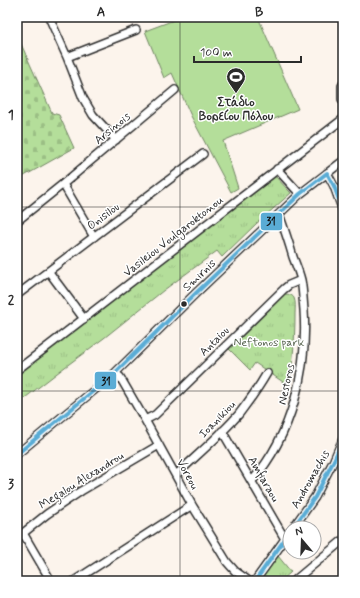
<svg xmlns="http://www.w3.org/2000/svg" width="360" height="598" viewBox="0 0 360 598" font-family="Mynerve,sans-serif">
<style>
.cemetery{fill:url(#cemetery-stones);stroke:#708462}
.park{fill:url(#park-tufts);stroke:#708462}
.pitch{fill:#b4de9a;stroke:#708462}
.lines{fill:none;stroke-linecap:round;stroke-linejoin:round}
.minor-casing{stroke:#2b2b2b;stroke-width:10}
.minor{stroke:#fff;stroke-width:7}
.bus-1-casing{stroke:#fff;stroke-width:7}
.bus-1{stroke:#5aacd5;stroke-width:4}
.grid{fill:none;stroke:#2b2b2b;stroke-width:1;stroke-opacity:0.55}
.bus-dot{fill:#2b2b2b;stroke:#fff;stroke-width:1.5}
.labels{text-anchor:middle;stroke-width:3;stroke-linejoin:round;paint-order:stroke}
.poi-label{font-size:12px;font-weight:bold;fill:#2b2b2b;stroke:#fff}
.street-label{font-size:12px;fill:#2b2b2b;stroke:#fff}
.park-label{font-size:12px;fill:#54614c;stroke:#fff}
.line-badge{stroke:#fff;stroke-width:1.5}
.pale-badge-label{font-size:11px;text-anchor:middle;font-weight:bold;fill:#111}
.neatline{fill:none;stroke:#2b2b2b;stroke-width:1.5}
.grid-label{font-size:13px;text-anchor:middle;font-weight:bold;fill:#2b2b2b}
</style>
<defs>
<pattern id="cemetery-stones" width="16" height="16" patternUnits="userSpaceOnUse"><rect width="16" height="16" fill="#b4de9a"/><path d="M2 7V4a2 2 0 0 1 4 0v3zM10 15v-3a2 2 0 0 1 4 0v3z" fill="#9bbf85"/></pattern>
<pattern id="park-tufts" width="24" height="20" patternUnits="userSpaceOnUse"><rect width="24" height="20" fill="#b4de9a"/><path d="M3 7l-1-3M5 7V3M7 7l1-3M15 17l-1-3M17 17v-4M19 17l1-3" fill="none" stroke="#9bbf85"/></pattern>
</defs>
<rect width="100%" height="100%" fill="#fcf4ec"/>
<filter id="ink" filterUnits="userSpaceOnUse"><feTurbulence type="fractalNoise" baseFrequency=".025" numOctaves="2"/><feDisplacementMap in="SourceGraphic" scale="8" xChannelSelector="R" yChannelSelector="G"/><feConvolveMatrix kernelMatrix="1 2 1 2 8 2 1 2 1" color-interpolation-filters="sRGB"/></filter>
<g filter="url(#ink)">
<!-- cemetery -->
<path class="cemetery" d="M17 35 52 113 59 115 74 148 17 180Z"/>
<!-- park -->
<path class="park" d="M274 175 291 193 256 224 222 257 217 251 164 290 104 338 65 367 17 404V374Z
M283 294C286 294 292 294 294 298 296 302 295 309 295 314 295 338 293 362 289 386L255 363 250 370 228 348Z
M278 556 291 572 281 581H260Z"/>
<!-- pitch -->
<path class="pitch" d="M182 17H258L298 109 223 141 238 188 231 192 191 116 172 73 164 78 145 31Z"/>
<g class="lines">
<defs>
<path id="minor" d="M49 17 67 57 83 98 93 115 116 140
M67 57 136 30
M343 84 342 86V99L343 101
M277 169 300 194
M327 173 334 186 343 211
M63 184 94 237
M17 221 63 184 175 90
M49 272 84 319
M17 295 203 154
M17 370 343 119
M115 373 120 377 145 420 192 505 227 562 235 571 249 581
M145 420 155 415 284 289 289 285 301 280
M222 431 285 539
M17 454 115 373 196 293 300 194 343 161
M176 475C197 455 220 436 239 414 249 401 259 387 267 373
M252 481C292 435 308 370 304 310 303 300 303 290 301 280 299 272 296 265 293 257 289 243 284 228 279 214
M293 528 315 497 334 460 343 439
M23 533 51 581
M17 538 47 514 81 491 159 445
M74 581 192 505
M255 581 290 532
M294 581 343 540"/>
</defs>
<!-- minor casing -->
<use href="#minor" class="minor-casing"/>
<!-- minor -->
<use href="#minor" class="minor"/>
<defs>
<path id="bus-1" d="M17 454 115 373 196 293 300 194 327 173 334 186 343 211
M293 528 315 497 334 460 343 439
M255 581 290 532"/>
</defs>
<!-- bus-1 casing -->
<use href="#bus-1" class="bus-1-casing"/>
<!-- bus-1 -->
<use href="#bus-1" class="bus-1"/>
</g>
</g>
<!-- grid -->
<path class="grid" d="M180 17V581M17 207H343M17 391H343"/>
<!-- icons -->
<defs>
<symbol id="stadium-pin" viewBox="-11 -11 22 30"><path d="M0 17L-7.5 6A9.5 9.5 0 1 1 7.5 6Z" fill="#2b2b2b" stroke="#fff"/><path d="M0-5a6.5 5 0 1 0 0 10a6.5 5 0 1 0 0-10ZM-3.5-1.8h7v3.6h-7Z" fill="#fff"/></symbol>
</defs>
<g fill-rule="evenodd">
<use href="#stadium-pin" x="225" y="66" width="22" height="30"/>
</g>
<!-- markers -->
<circle class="bus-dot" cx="184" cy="304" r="3.5"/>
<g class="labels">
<!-- poi labels -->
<g class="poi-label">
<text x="236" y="106">Στάδιο<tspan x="236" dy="14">Βορείου Πόλου</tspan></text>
</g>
<!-- street labels -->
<g class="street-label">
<text transform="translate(112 128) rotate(-40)" y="4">Arsinois</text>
<text transform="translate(103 216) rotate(-37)" y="4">Onisilou</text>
<text transform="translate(173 236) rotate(-38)" y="4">Vasileiou Voulgaroktonou</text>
<text transform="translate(199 275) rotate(-44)" y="4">Smirnis</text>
<text transform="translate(214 341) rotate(-45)" y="4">Antaiou</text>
<text transform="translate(286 384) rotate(-78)" y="4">Nestoros</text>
<text transform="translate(217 419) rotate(-46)" y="4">Ioanikiou</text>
<text transform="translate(188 474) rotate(61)" y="4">Voreou</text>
<text transform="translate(264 479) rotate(60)" y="4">Amfiaraou</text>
<text transform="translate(310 479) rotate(-60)" y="4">Andromachis</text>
<text transform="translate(81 480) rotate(-32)" y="4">Megalou Alexandrou</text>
</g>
<!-- park labels -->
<g class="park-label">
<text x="269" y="346">Neftonos park</text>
</g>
</g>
<g class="line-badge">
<rect x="260" y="212" width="23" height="19" rx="4" fill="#5aacd5"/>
<rect x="94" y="371" width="23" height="19" rx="4" fill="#5aacd5"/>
</g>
<g class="pale-badge-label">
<text x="271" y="225">31</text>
<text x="106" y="385">31</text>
</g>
<!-- margin -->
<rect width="360" height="598" fill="none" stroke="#fff" stroke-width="44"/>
<!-- north arrow -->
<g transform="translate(302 540) rotate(341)"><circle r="19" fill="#ffffff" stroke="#aaaaaa"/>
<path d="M0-3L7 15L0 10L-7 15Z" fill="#2b2b2b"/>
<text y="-6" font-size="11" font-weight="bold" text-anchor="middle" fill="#2b2b2b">N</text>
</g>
<!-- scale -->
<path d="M194 56v6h107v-6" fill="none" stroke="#2b2b2b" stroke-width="2"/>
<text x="200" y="56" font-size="12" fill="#2b2b2b" stroke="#ffffff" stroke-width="3" paint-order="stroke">100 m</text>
<rect x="22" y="22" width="316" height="554" class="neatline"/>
<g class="grid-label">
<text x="101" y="16">A</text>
<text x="259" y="16">B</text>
<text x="11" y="119">1</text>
<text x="11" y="304">2</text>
<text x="11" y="488">3</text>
</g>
</svg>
